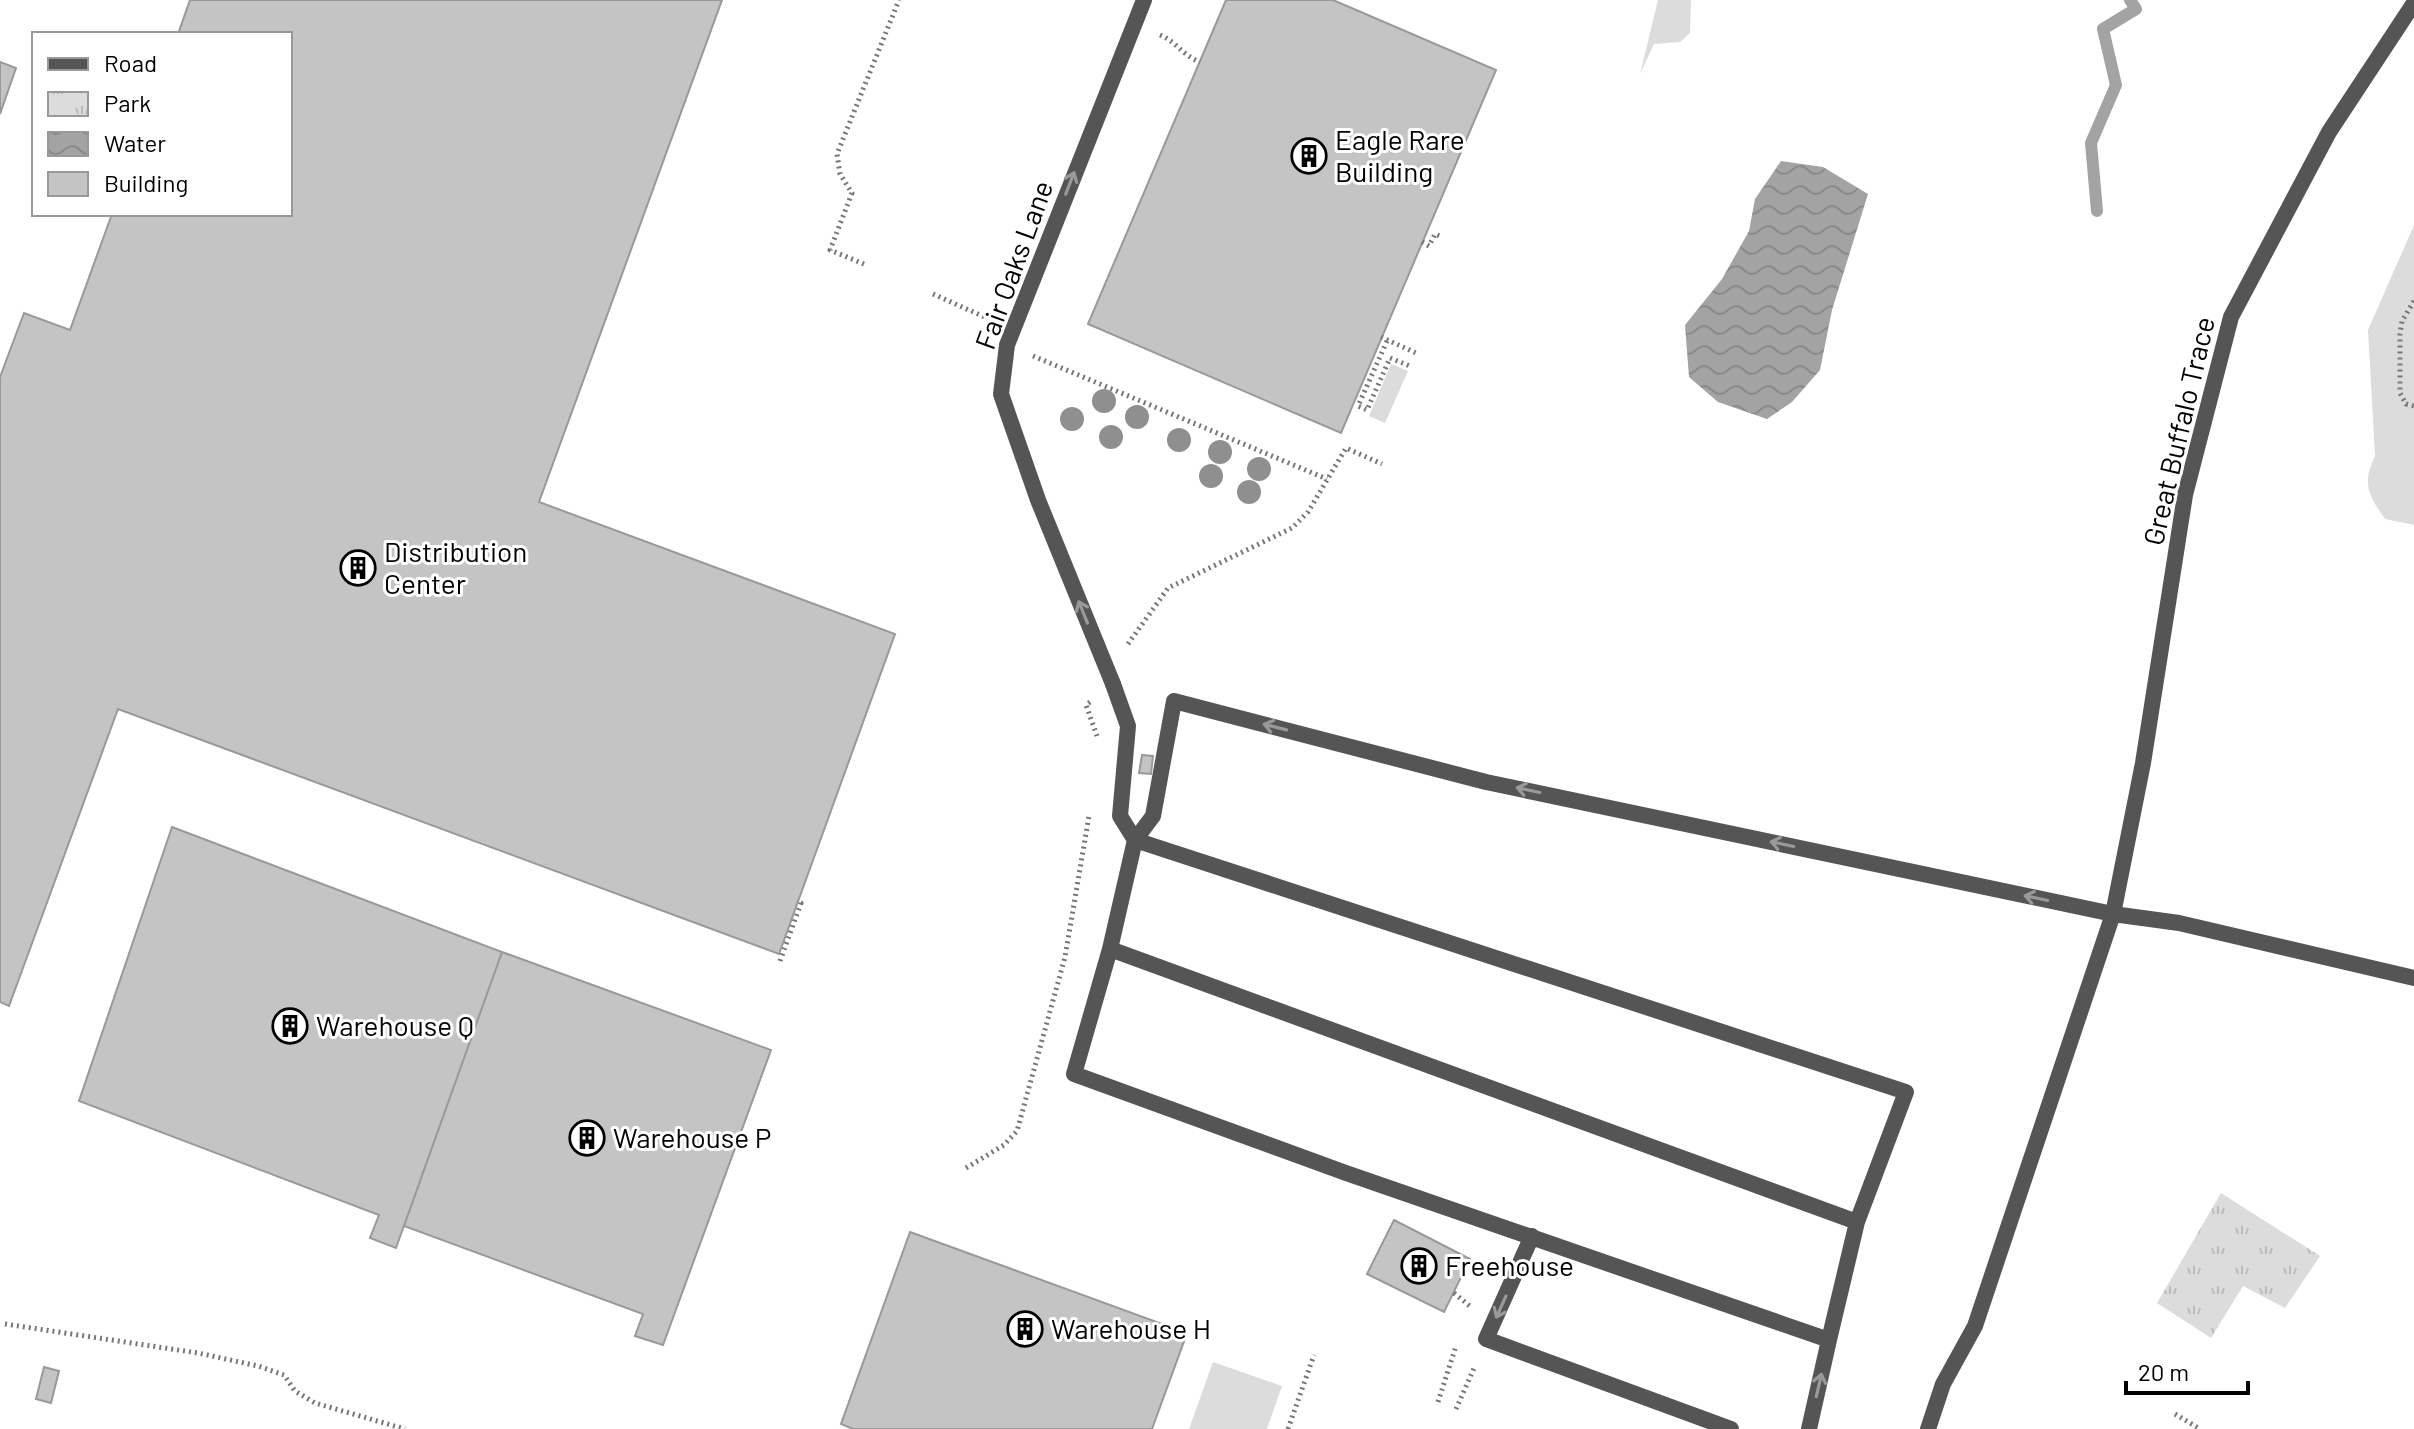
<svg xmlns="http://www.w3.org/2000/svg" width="2414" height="1429" viewBox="0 0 2414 1429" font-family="Barlow,sans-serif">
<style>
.park{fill:url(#park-tufts)}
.garden{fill:#dcdcdc}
.water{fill:url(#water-waves)}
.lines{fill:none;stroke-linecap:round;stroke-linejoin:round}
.stream{stroke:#a3a3a3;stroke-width:12}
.building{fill:#c4c4c4;stroke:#999;stroke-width:2}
.path{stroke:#777;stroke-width:5;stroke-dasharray:2 4;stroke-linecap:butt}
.service{stroke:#555;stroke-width:16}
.minor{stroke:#555;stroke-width:16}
.tree{fill:#8f8f8f}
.oneway{stroke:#999}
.labels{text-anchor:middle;stroke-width:6;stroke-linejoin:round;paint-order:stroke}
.poi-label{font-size:28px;fill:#000;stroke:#fff;text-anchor:start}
.street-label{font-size:28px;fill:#000;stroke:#fff}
</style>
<defs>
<pattern id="park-tufts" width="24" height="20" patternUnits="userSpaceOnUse" patternTransform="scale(2)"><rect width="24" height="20" fill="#dcdcdc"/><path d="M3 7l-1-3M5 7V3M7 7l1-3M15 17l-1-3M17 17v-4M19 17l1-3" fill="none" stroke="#bbb"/></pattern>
<pattern id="water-waves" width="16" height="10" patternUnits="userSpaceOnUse" patternTransform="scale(2)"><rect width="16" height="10" fill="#a3a3a3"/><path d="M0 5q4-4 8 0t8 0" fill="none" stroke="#8b8b8b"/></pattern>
</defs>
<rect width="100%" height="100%" fill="#fff"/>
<!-- park -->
<path class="park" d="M2221 1193 2320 1256 2285 1308 2243 1286 2211 1338 2157 1303Z"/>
<!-- garden -->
<path class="garden" d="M1658 0H1691L1690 33 1680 42 1654 44 1640 74Z
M2414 225V525L2385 519C2368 495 2362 483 2375 456L2368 330Z
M1391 364 1408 371 1385 423 1369 416Z
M1213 1362 1282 1386 1267 1429H1189Z"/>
<!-- water -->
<path class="water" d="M1781 161 1823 167 1868 194 1832 310 1820 370 1792 402 1767 419 1718 402 1689 377 1685 325 1722 279 1749 231 1755 199Z"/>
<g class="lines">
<!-- stream -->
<path class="stream" d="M2097 211 2091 143 2116 85 2103 29 2136 9 2130 0"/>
</g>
<!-- building -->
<path class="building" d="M190 0H722L539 502 895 634 779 954 118 709 9 1006 0 1002V377L24 313 70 330 112 214H290V34H178Z
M1226 0H1333L1496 70 1341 433 1088 324Z
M0 62 16 68 0 114Z
M1142 755 1153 756 1151 774 1139 773Z
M172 827 502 952 396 1248 370 1238 379 1215 79 1101Z
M502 952 771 1050 663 1345 635 1336 643 1314 404 1226Z
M1394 1220 1470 1259 1444 1312 1367 1274Z
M910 1232 1187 1333 1152 1429H853L841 1424Z
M44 1367 59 1371 51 1403 36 1399Z"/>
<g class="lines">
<!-- path -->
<path class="path" d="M1160 35C1177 42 1182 55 1200 62
M1422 242 1429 246 1435 234 1442 237
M864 264 830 250 852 193 840 174 837 154 899 0
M933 294 987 318
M2414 301 2402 321 2400 334V393L2406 404 2414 406
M1381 337 1416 353
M1387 341 1358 406 1367 410 1390 358 1410 366
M1033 356 1327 479
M1128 644 1168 588 1292 528 1308 512 1346 448 1382 464
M1090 702 1086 705 1097 736
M780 961 801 903 797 901
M966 1168 1004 1145 1017 1131 1065 957 1089 816
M1454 1293 1471 1307
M5 1324 198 1353 258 1366 284 1375 295 1391 315 1403 405 1429
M1438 1402 1456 1346
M1456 1409 1475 1366
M2175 1414 2200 1429
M1288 1429 1314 1355"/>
<!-- service -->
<path class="service" d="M1113 684 1128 726 1120 816 1135 840 1906 1092 1857 1222 1829 1340 1346 1173 1074 1074 1110 949 1857 1222
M1110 949 1135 840 1153 816 1174 701 1486 782 2113 914 2179 923 2414 978
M1532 1236 1486 1339 1731 1429
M1809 1429 1829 1340
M1928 1429 1943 1384 1975 1326 2113 914"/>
<!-- minor -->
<path class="minor" d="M1113 684 1038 500 1001 394 1007 345 1144 0
M2113 914 2143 763 2185 495 2231 317 2329 132 2414 3"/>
</g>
<!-- trees -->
<g class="tree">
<circle cx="1104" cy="401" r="12"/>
<circle cx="1137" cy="417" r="12"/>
<circle cx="1072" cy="419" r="12"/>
<circle cx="1111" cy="437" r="12"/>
<circle cx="1179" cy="440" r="12"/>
<circle cx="1220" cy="452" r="12"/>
<circle cx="1259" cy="469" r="12"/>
<circle cx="1211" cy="476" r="12"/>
<circle cx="1249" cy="492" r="12"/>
</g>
<!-- one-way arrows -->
<defs><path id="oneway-shaft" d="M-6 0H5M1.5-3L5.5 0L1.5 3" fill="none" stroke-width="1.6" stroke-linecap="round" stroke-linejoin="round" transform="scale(2)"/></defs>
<g class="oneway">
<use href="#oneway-shaft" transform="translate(1070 183) rotate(-69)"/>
<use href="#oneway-shaft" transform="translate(1083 612) rotate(-112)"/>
<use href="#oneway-shaft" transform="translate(1275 727) rotate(-166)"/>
<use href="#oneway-shaft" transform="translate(1528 790) rotate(-168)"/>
<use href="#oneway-shaft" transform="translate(1782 844) rotate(-168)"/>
<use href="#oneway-shaft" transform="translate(2036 898) rotate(-168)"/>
<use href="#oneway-shaft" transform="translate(1501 1307) rotate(114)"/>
<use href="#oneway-shaft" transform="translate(1819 1385) rotate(-77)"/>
</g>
<!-- icons -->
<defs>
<symbol id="building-ring" viewBox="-11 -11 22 22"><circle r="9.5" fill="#fff" stroke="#000" stroke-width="1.5"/><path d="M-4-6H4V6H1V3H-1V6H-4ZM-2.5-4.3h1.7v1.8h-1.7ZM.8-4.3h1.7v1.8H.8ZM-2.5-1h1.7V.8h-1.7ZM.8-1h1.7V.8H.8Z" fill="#000"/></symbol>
</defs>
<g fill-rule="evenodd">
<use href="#building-ring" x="1289" y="136" width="40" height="40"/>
<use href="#building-ring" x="338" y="548" width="40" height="40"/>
<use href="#building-ring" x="270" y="1006" width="40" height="40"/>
<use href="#building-ring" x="567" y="1118" width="40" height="40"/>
<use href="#building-ring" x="1399" y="1246" width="40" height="40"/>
<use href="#building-ring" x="1005" y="1309" width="40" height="40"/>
</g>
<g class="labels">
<!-- poi labels -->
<g class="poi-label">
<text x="1335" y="150">Eagle Rare<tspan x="1335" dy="32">Building</tspan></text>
<text x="384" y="562">Distribution<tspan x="384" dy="32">Center</tspan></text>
<text x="316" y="1036">Warehouse Q</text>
<text x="613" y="1148">Warehouse P</text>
<text x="1445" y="1276">Freehouse</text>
<text x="1051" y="1339">Warehouse H</text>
</g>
<!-- street labels -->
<g class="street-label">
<text transform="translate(1014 265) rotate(-70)" y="10">Fair Oaks Lane</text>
<text transform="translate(2179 431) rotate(-77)" y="10">Great Buffalo Trace</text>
</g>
</g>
<!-- legend -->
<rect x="32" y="32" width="260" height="184" fill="#ffffff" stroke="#999999" stroke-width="2"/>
<rect x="48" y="58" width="40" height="12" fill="#555555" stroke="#999999" stroke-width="2"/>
<text x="104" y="72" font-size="24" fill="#000000">Road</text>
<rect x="48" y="92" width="40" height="24" fill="url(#park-tufts)" stroke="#999999" stroke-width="2"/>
<text x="104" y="112" font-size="24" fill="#000000">Park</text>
<rect x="48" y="132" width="40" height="24" fill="url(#water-waves)" stroke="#999999" stroke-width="2"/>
<text x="104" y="152" font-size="24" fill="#000000">Water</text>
<rect x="48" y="172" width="40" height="24" fill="#c4c4c4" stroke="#999999" stroke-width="2"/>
<text x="104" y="192" font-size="24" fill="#000000">Building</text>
<!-- scale -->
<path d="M2126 1381v12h122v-12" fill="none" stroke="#000000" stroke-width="4"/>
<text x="2138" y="1381" font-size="24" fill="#000000" stroke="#ffffff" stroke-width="6" paint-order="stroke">20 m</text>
</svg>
